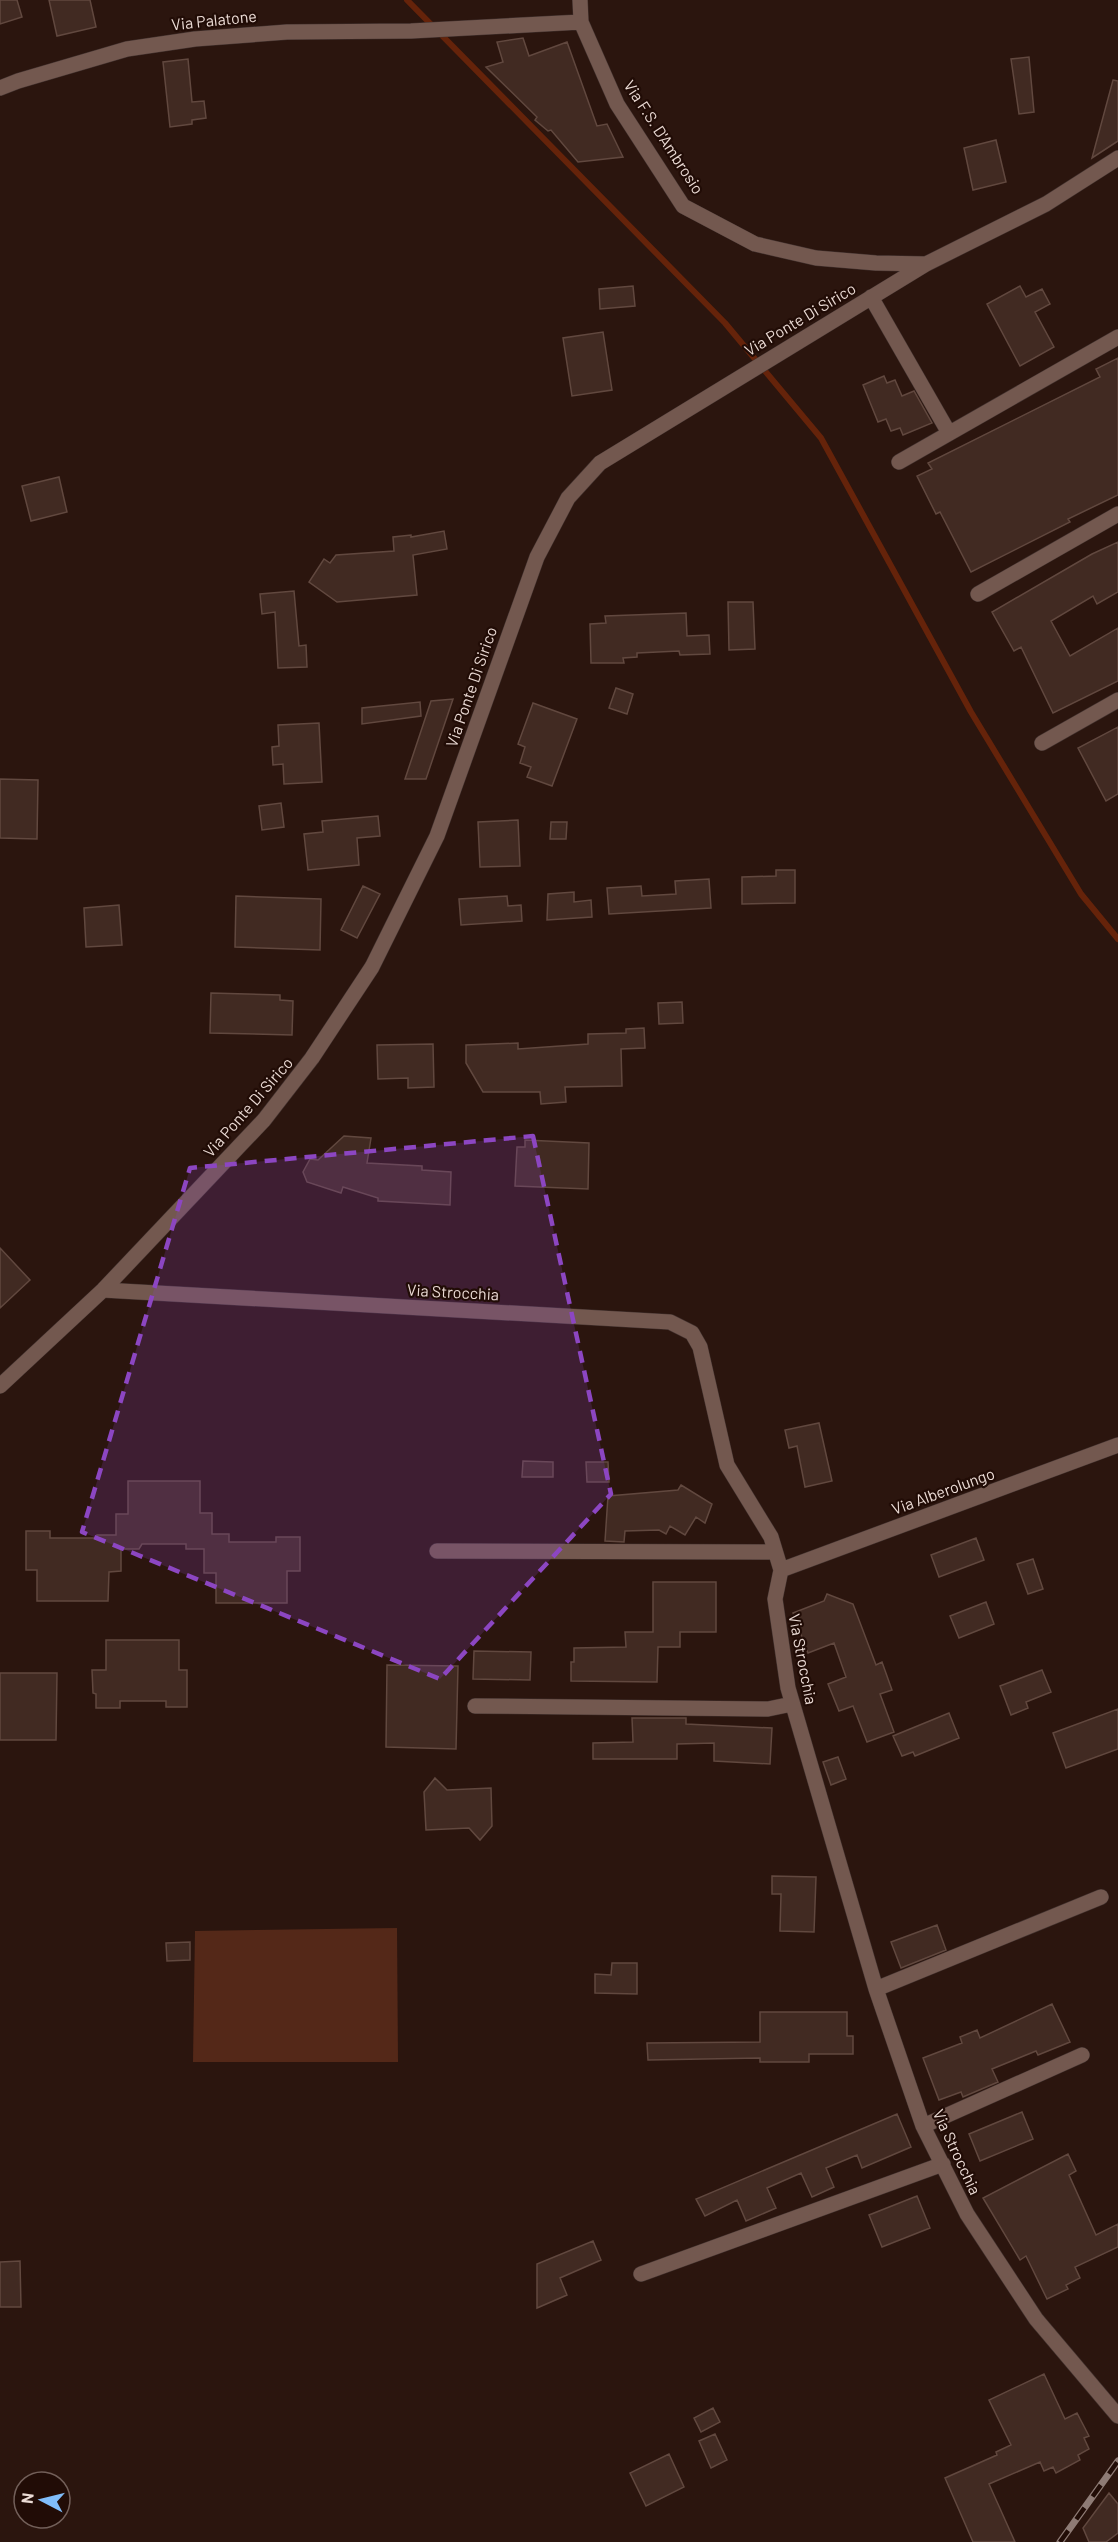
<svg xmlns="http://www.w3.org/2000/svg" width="1118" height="2542" viewBox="0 0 1118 2542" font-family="Barlow,sans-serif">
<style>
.green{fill:#542818}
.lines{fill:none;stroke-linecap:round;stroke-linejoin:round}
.stream{stroke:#65230a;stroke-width:6}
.building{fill:#412a22;stroke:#61483f;stroke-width:1.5}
.minor-casing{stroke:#42322f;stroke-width:16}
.minor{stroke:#73584f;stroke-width:15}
.rail-casing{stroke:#8e7b75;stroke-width:7}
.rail{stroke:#210c06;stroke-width:4.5;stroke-dasharray:14;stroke-linecap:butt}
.marked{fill:#8c46c2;fill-opacity:0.2;stroke:#8c46c2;stroke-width:4.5;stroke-dasharray:12 8;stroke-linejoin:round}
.labels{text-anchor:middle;stroke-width:4.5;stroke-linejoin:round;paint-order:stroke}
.street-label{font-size:16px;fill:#ebdbd5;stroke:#210c06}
</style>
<rect width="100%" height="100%" fill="#2b150e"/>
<!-- green -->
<path class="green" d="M397 1928 398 2062H193L195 1931Z"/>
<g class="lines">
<!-- stream -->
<path class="stream" d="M407 0 725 323 821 438 971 712 1081 894 1118 939"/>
</g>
<!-- building -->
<path class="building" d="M0 0H17L22 17 0 24Z
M49 0H90L96 27 57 36Z
M523 38 529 56 567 42 597 126 607 124 623 157 578 162 551 130 548 131 535 120 537 117 486 67 503 62 497 42Z
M1029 57 1034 112 1019 114 1011 59Z
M188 59 192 102 204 101 206 118 192 120V124L170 127 163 62Z
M1113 80 1118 81V141L1092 158Z
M996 140 1006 182 973 190 964 148Z
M633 286 635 306 600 309 599 289Z
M1020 286 1026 297 1042 289 1050 304 1035 312 1054 347 1020 366 987 304Z
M603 332 612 390 572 396 563 338Z
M1118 358V495L1068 519 1070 522 971 572 940 512 936 514 917 476 932 469 928 463 1100 377 1096 369Z
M884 376 887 383 895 380 902 396 914 391 932 423 903 435 900 428 891 431 886 419 878 422 863 385Z
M59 477 67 512 31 521 22 486Z
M444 531 447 549 413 555 417 595 337 602 309 582 324 559 330 563 336 555 394 551 393 537 411 535V537Z
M1118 542V592L1097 604 1093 596 1051 621 1070 656 1118 628V681L1053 713 1021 647 1014 651 992 612 1092 554Z
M294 591 299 646 306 645 307 667 278 668 275 612 262 614 260 594Z
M728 602H753L755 649 729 650Z
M686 613 687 636 709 635 710 654 680 655 679 651 637 653V657L623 658 624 663H591L590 624 606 623 605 616Z
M616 688 633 694 627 714 609 708Z
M453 699 426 779H405L431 701Z
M420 702 421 716 362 724V708Z
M533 703 577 719 552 786 527 777 531 767 520 763 525 747 518 744Z
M319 723 322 782 284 784 283 764 273 765 272 747 279 746 278 725Z
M1118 727V794L1106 801 1078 748Z
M0 779 38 780 37 839 0 838Z
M281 803 284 827 262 830 259 806Z
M378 816 380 836 357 838 359 865 308 870 304 834 323 832 322 821Z
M518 820 520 866 480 867 478 822Z
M551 822H567L566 839H550Z
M776 870H795V903L742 904V877L776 876Z
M709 879 711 908 609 914 607 888 641 886 642 896 676 894 675 881Z
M363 886 380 894 357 938 341 930Z
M574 892V902L591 900 592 917 547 920 548 894Z
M236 896 321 899 320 950 235 947Z
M507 896 508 906 521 905 522 921 461 925 459 899Z
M119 905 122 945 86 947 84 908Z
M211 993 280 995V1000L293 1001 292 1035 210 1033Z
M682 1002 683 1023 659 1024 658 1003Z
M644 1028 645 1048 621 1049 622 1086 565 1087 566 1102 541 1104 540 1092H483L466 1063V1045L518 1043V1049L588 1044V1034L626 1033V1029Z
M433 1044 434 1087 408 1088V1078L378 1079 377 1045Z
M344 1136 371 1138 367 1163 422 1166V1170L451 1172 450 1205 378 1201V1198L343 1187 341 1193 307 1182 303 1172 310 1159 318 1160Z
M525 1140 589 1143 588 1189 515 1186 517 1147H525Z
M0 1248 30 1280 0 1308Z
M819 1423 832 1481 805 1487 797 1446 789 1448 785 1430Z
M523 1461 553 1462V1477H522Z
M586 1462H608L609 1482H587Z
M128 1481H200V1513H212V1534H229V1542H276V1537H300V1571H287V1603H216V1573H204V1549H186V1544H142L139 1549H121V1571L109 1572 108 1601H37V1570H26V1531H50V1538H97V1535H116V1514H128Z
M681 1485 712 1504 705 1523 696 1517 685 1535 670 1526 666 1534 659 1530 625 1531 624 1542 605 1541 608 1496 678 1490Z
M976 1538 984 1560 939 1577 931 1555Z
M1033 1559 1043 1589 1028 1594 1017 1564Z
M653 1582H716V1632H680V1647H658L657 1682 571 1681V1662H574V1648L626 1647 625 1632H653Z
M827 1594 853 1604 876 1665 882 1662 892 1690 880 1694 894 1732 867 1742 853 1706 839 1711 828 1684 846 1677 834 1643 808 1653 793 1613 824 1601Z
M986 1602 994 1624 959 1638 950 1616Z
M106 1640H179V1670H187V1707H166V1701H120V1708H96V1694L93 1693 92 1670H106Z
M474 1651 531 1652 530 1680 473 1679Z
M387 1665 458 1666 456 1749 386 1747Z
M1042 1670 1051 1692 1026 1702 1028 1708 1011 1715 1000 1686Z
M0 1673H57L56 1740H0Z
M1118 1709V1749L1066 1768 1053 1733Z
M949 1713 959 1738 915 1756 913 1752 902 1756 893 1736Z
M632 1718H686V1724L772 1728 770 1764 714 1761V1743L677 1744V1759H593V1743L633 1742Z
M838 1757 846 1779 831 1785 823 1762Z
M435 1778 447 1790 491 1788 492 1826 480 1840 469 1828 426 1830 424 1792Z
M772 1876 816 1877 814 1932 780 1931 781 1894H772Z
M937 1925 946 1950 901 1968 891 1942Z
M190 1942V1960L167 1961 166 1943Z
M612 1963H637V1994L595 1993V1974L611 1975Z
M1052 2004 1070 2042 1038 2055 1036 2051 992 2069 998 2082 963 2097 961 2092 939 2100 923 2058 962 2043 960 2037 977 2030 980 2038Z
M760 2012H847V2036H853V2054H809V2062H760V2058L648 2060 647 2043 760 2042Z
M1022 2112 1033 2139 980 2161 969 2134Z
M897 2114 911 2147 862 2168 857 2155 826 2168 834 2187 812 2197 801 2173 767 2188 776 2208 746 2221 737 2200 705 2216 696 2199Z
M1068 2154 1076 2171 1069 2175 1096 2235 1118 2224V2247L1075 2267 1080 2278 1066 2285 1068 2289 1047 2299 1026 2256 1020 2260 983 2198Z
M917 2196 930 2228 882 2247 869 2215Z
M593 2241 601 2260 560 2278 567 2295 537 2308V2264Z
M20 2261 21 2307H0V2262Z
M1044 2374 1065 2419 1077 2413 1089 2436 1084 2438 1089 2449 1078 2455 1080 2460 1056 2473 1053 2467 1044 2471 1040 2462 989 2484 1015 2542H973L945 2478 997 2455 996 2452 1011 2445 989 2400Z
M713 2408 720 2422 701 2432 694 2418Z
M715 2434 727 2460 711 2468 699 2441Z
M669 2454 684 2487 646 2506 630 2473Z
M1109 2493 1118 2504V2533L1106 2542H1089L1083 2528Z"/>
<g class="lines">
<defs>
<path id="minor" d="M580 0 581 22 617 104 683 206 755 244 816 258 876 263 926 264
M0 88 18 81 127 49 195 39 287 32 411 31 581 22
M871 297 949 433
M899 462 1118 337
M978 594 1118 514
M1042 743 1118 700
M103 1290 670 1322 692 1333 700 1347 727 1465 771 1537 781 1570 775 1599 788 1688 876 1989 923 2126 967 2214 1036 2319 1118 2416
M0 1386 103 1290 264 1120 312 1058 372 967 437 836 537 557 568 498 600 463 926 264 1046 204 1118 158
M437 1551 775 1552
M781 1570 1118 1445
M475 1706 768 1709 792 1704
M876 1989 1101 1897
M923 2126 1082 2055
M641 2274 943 2164"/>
</defs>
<!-- minor casing -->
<use href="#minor" class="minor-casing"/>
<!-- minor -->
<use href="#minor" class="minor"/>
<defs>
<path id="rail" d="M1060 2542 1118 2461"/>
</defs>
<!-- rail casing -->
<use href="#rail" class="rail-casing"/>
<!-- rail -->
<use href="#rail" class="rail"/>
</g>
<!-- marked area -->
<path class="marked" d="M533 1136 611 1494 440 1679 82 1532 190 1168Z"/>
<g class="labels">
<!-- street labels -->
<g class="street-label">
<text transform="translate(214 20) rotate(-6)" y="6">Via Palatone</text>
<text transform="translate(664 137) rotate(57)" y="6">Via F.S. D'Ambrosio</text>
<text transform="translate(800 319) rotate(-31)" y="6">Via Ponte Di Sirico</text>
<text transform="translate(471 687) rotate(-71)" y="6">Via Ponte Di Sirico</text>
<text transform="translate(248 1107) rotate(-49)" y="6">Via Ponte Di Sirico</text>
<text transform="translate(453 1292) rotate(3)" y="6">Via Strocchia</text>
<text transform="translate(943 1491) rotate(-20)" y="6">Via Alberolungo</text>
<text transform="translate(803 1659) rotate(79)" y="6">Via Strocchia</text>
<text transform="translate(957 2152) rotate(65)" y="6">Via Strocchia</text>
</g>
</g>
<!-- north arrow -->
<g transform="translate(42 2500) rotate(277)"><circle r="28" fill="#210c06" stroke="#725f59" stroke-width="1.5"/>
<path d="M0-4.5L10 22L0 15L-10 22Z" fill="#80bdfa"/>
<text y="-9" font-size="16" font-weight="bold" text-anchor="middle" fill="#ebdbd5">N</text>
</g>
</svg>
